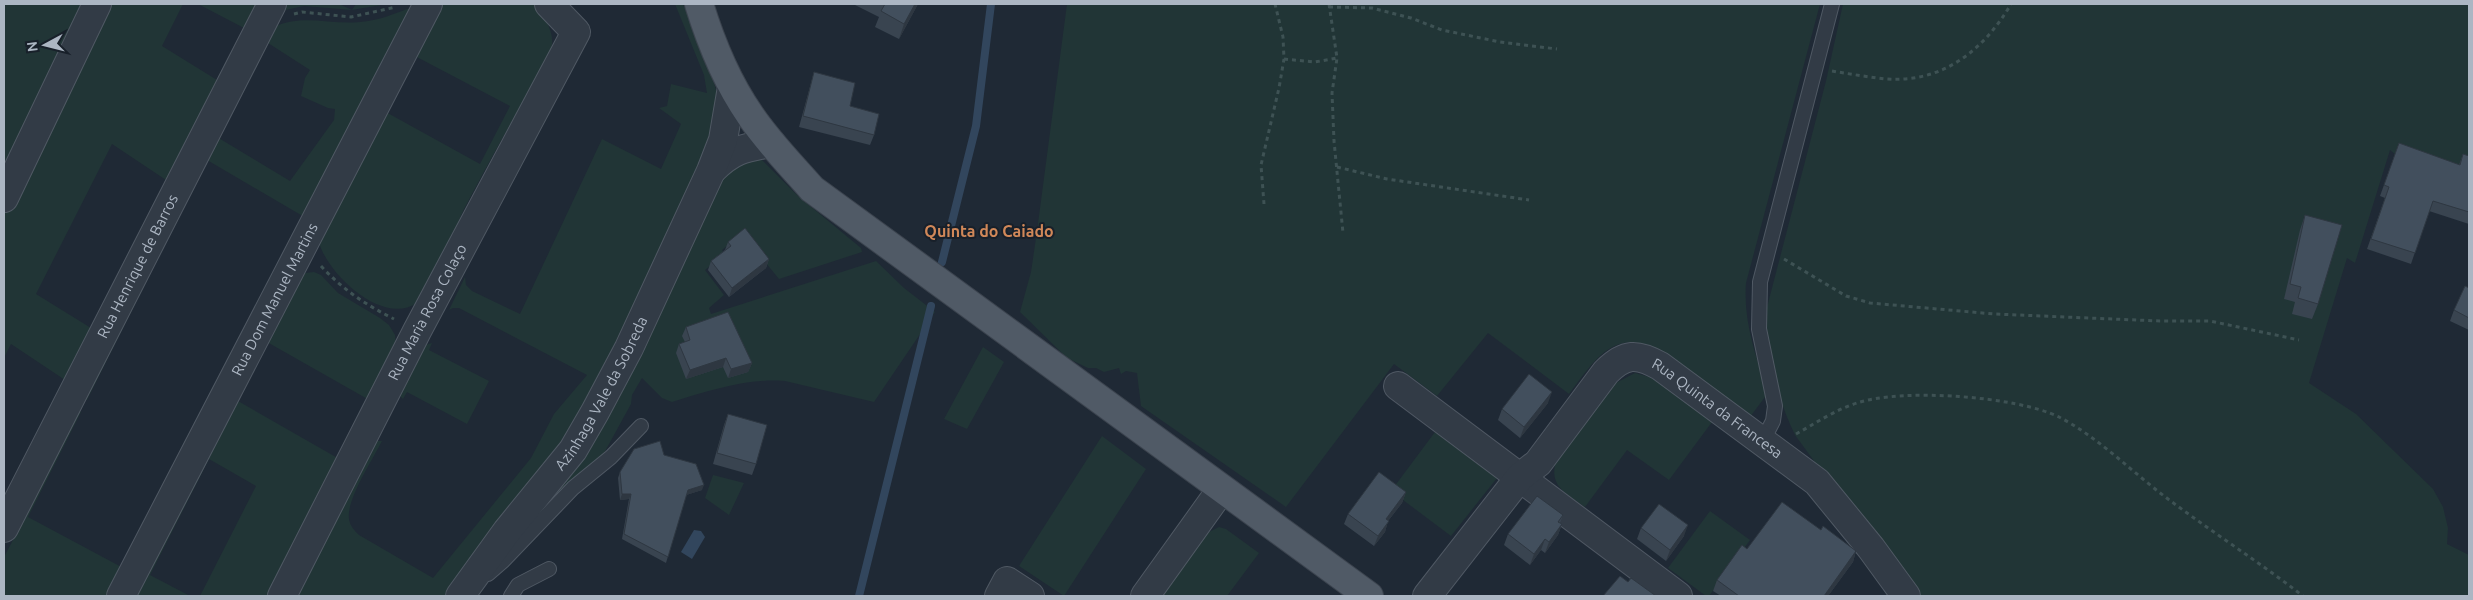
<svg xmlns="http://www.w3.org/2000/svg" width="2473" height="600" viewBox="0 0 2473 600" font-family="Ubuntu,sans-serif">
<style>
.green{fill:#213536;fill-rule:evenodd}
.water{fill:#32465d}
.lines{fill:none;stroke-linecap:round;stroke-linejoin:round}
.stream{stroke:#32465d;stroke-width:8}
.lane-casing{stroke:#505964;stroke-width:16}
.street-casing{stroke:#505964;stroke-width:30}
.primary-casing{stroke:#3c444f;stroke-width:30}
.path{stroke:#3e5254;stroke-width:3;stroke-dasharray:4 4;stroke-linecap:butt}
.lane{stroke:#323b46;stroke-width:14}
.street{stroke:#323b46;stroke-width:28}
.primary{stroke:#505a66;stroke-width:28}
.wall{fill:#394450}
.shaded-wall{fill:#2e3741}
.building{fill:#424f5d;stroke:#2e3741}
.labels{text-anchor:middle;stroke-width:4;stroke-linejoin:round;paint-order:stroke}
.street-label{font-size:15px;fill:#acb6c3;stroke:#18202a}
.neighbourhood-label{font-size:16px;font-weight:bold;fill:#d18859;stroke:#18202a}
</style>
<rect width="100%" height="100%" fill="#1f2935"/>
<!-- green -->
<path class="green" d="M4 4H88L4 186Z
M105 4H183L162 46 217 80 244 28 198 4H264L65 380 11 344 4 358V210ZM112 144 166 180 91 328 36 294Z
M279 4H339L352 10 356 4H387L352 10 304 6 276 12Z
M436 4H535C543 15 554 30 552 45 549 67 530 90 519 109 500 142 482 175 464 209 455 228 431 294 417 303 382 326 329 275 319 243L384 111 480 164 510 106 413 55Z
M675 4H683C697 40 718 77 720 116L668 248 565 443 448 596H297L371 445 377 441H382C373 459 346 500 349 519 350 526 354 530 359 535L433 578 531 458 554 414 587 375 459 308H453L449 310 465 277 466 285 472 291 520 314 602 139 661 169 681 124 659 108 667 106 671 84 707 93 704 75Z
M1067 4H1820L1746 283C1743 321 1756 357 1768 393L1750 417 1655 349C1613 327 1592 364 1569 394L1488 333 1437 396 1394 364 1286 507 1141 406 1137 373 1126 371 1121 374 1119 368 1104 372 1096 368H1088L1067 358 1020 312 1031 272 1037 231Z
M1843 4H2469V168L2395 154 2390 150 2355 263 2347 258 2309 383 2356 414 2433 489 2443 507 2448 528 2447 544 2469 555V596H1913L1795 435C1776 395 1766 355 1766 311L1826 81Z
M413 7 306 218 207 160 87 400H82L217 137 290 181 334 120 335 109 328 108 301 96 305 78 310 70 268 43 254 69 276 26C304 14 331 25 360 22 378 21 396 13 413 7Z
M760 158 798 196 861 248 862 252 779 279 742 234 722 250 725 254 705 270 724 295 709 308 711 314 876 261 904 288 935 312 874 402 785 381C747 378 708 391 672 402L662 398 642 378 632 395 631 404 603 455 567 484 514 541 723 167Z
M314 272 321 275 338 293 380 318 389 325 395 335 396 345 371 401 267 342 238 401 341 460 271 596H200L256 486 209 459 150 575 190 596H131L295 281 305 273Z
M432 343 429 350 489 381 467 424 407 392 403 399 400 396V388L425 345Z
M983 347 1004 362 967 429 944 419Z
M1635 373 1653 378 1712 422 1669 480 1627 450 1585 507C1566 493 1547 486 1557 458L1614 384Z
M77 410 81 412 28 517 127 570 114 596H4V557L30 508 63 432Z
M1435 432 1497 478 1451 536 1391 491Z
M1102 436 1146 469 1064 596 1019 566Z
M713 475 744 483 729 515 705 498Z
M1710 511 1750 540 1709 596H1706L1668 568Z
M1219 527 1226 529 1259 553 1227 596H1162L1207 533Z"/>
<!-- water -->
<path class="water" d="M694 530 701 531 705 537 692 559 681 552Z"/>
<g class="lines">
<!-- stream -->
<path class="stream" d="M942 262 976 126 991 4
M859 596 931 306"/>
<defs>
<path id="lane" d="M1762 442 1773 421 1775 406 1759 329 1760 282 1832 4
M488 574 503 561 573 488 611 457 641 426
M511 596 518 585 549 569"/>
<g id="street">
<path d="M712 170C732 150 743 148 771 143"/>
<path d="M4 198 97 4"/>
<path d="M1398 386 1678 596"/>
<path id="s1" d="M4 528 272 4"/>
<path id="s2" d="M121 596 428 4"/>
<path id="s3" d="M282 596 417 331 576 32 549 4"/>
<path id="s4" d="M460 596 507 531 573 450 595 412 629 348 711 171 723 140 732 87"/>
<path d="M999 596 1007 581 1030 596"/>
<path d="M1145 596 1221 490"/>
<path id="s5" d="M1427 596 1520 477 1538 463 1606 372C1625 353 1637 353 1660 366L1817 482 1871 548 1906 596"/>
</g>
<path id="primary" d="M699 4C711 43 727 82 750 115 768 142 791 165 812 189L1369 596"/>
</defs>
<!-- lane casing -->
<use href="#lane" class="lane-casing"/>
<!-- street casing -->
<use href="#street" class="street-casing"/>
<!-- primary casing -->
<use href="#primary" class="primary-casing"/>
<!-- path -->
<path class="path" d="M1329 4 1337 58 1332 93 1334 141 1343 233
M1329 7 1372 8 1411 18 1442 30 1500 42 1557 49
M294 14 302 12 351 17 396 7
M1284 59 1315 62 1337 58
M1832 71C1850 74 1868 77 1886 79 1943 83 1984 50 2011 4
M1337 167 1387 179 1529 200
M1264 204 1261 165 1279 88 1284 59 1283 37 1275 4
M1784 259 1846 296 1870 303 1994 314 2160 321H2210L2299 340
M321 266C342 289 366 305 394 319
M1796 434C1816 423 1835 410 1857 403 1902 388 2016 396 2059 417 2098 437 2132 472 2168 499 2212 532 2259 562 2303 596"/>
<!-- lane -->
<use href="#lane" class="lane"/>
<!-- street -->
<use href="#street" class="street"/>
<!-- primary -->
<use href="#primary" class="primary"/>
</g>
<!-- wall -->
<path class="wall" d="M853 4H918L899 39 875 27 879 17Z
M814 72 850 106 874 135 870 145 799 127Z
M2399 143 2459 165 2463 154 2469 156V224L2429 211 2411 264 2367 249 2385 198 2380 196Z
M2305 215 2318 304 2312 319 2292 314 2295 302 2284 299 2300 230Z
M728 242 769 259 766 268 729 297 708 270 711 261 725 250Z
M2469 288V330L2450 321 2454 310Z
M686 327 752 363 748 372 728 378 723 367 686 379 676 353 679 344 685 342 682 336Z
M1548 403 1520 438 1498 420 1502 409Z
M728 414 756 464 752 475 713 464 724 425Z
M664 455 702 490 686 495 666 563 622 539 629 499 620 500 618 478 620 472Z
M1406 492 1402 503 1388 521 1385 532 1374 546 1344 524 1348 514Z
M1563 515 1560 523 1562 524 1558 535 1545 553 1541 550 1530 565 1504 545 1508 534Z
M1641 528 1684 536 1666 561 1637 539Z
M1821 530 1856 551 1853 562 1828 596H1721L1713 591 1717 580 1747 549Z"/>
<!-- shaded-wall -->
<path class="shaded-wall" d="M915 4H918L899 39 904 24Z
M769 259 766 268 729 297 732 288Z
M726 358 723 367 686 379 690 370Z
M752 363 748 372 728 378 731 369Z
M1552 392 1548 403 1520 438 1524 427Z
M704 485 702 490 686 495 688 490Z
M1406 492 1402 503 1388 521 1385 532 1374 546 1378 536 1386 519Z
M622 494H631L629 499 620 500Z
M1562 524 1558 535 1545 553 1549 542Z
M1688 525 1684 536 1666 561 1670 550Z
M1545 539 1541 550 1530 565 1534 554Z
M1856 551 1853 562 1828 596H1824Z"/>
<!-- building -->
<path class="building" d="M885 4H915L904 24 881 11Z
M814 72 855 83 850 106 879 114 874 135 803 116Z
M2399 143 2460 165 2463 154 2469 156V212L2433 201 2415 253 2371 239 2389 187 2384 185Z
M2305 215 2342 225 2318 304 2298 298 2301 287 2290 284Z
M745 228 769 259 732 288 711 261 731 246 728 242Z
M2465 286 2469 288V318L2454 310Z
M728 312 752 363 731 369 726 358 690 370 679 344 690 340 686 327Z
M1529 374 1552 392 1524 427 1502 409Z
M728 414 767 425 756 464 717 453Z
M660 441 664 455 696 464 704 485 688 490 668 557 624 534 631 494H622L620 472 634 449Z
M1379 472 1406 492 1386 519 1389 521 1378 536 1348 514Z
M1537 496 1563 515 1558 522 1562 524 1549 542 1545 539 1534 554 1508 534Z
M1782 502 1821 530 1823 526 1856 551 1824 596H1739L1717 580 1742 545 1747 549Z
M1659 504 1688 525 1670 550 1641 528Z
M1620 576 1628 582 1631 578 1656 596H1603Z"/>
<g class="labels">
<!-- street labels -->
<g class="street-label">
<text dy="5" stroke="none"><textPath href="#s1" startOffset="294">Rua Henrique de Barros</textPath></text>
<text dy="5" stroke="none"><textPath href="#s2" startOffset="334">Rua Dom Manuel Martins</textPath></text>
<text dy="5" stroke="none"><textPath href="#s3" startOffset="319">Rua Maria Rosa Colaço</textPath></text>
<text dy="5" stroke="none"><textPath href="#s4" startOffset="248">Azinhaga Vale da Sobreda</textPath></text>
<text dy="5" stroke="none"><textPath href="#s5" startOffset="419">Rua Quinta da Francesa</textPath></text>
</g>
<!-- neighbourhood labels -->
<g class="neighbourhood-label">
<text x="989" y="237">Quinta do Caiado</text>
</g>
</g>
<!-- border -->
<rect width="2473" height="600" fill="none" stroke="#acb6c3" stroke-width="10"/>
<!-- north arrow -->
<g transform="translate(45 45) rotate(263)" stroke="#18202a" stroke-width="4" paint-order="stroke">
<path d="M0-4L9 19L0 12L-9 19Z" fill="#acb6c3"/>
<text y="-8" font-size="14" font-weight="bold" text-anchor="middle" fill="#acb6c3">N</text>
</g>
</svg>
